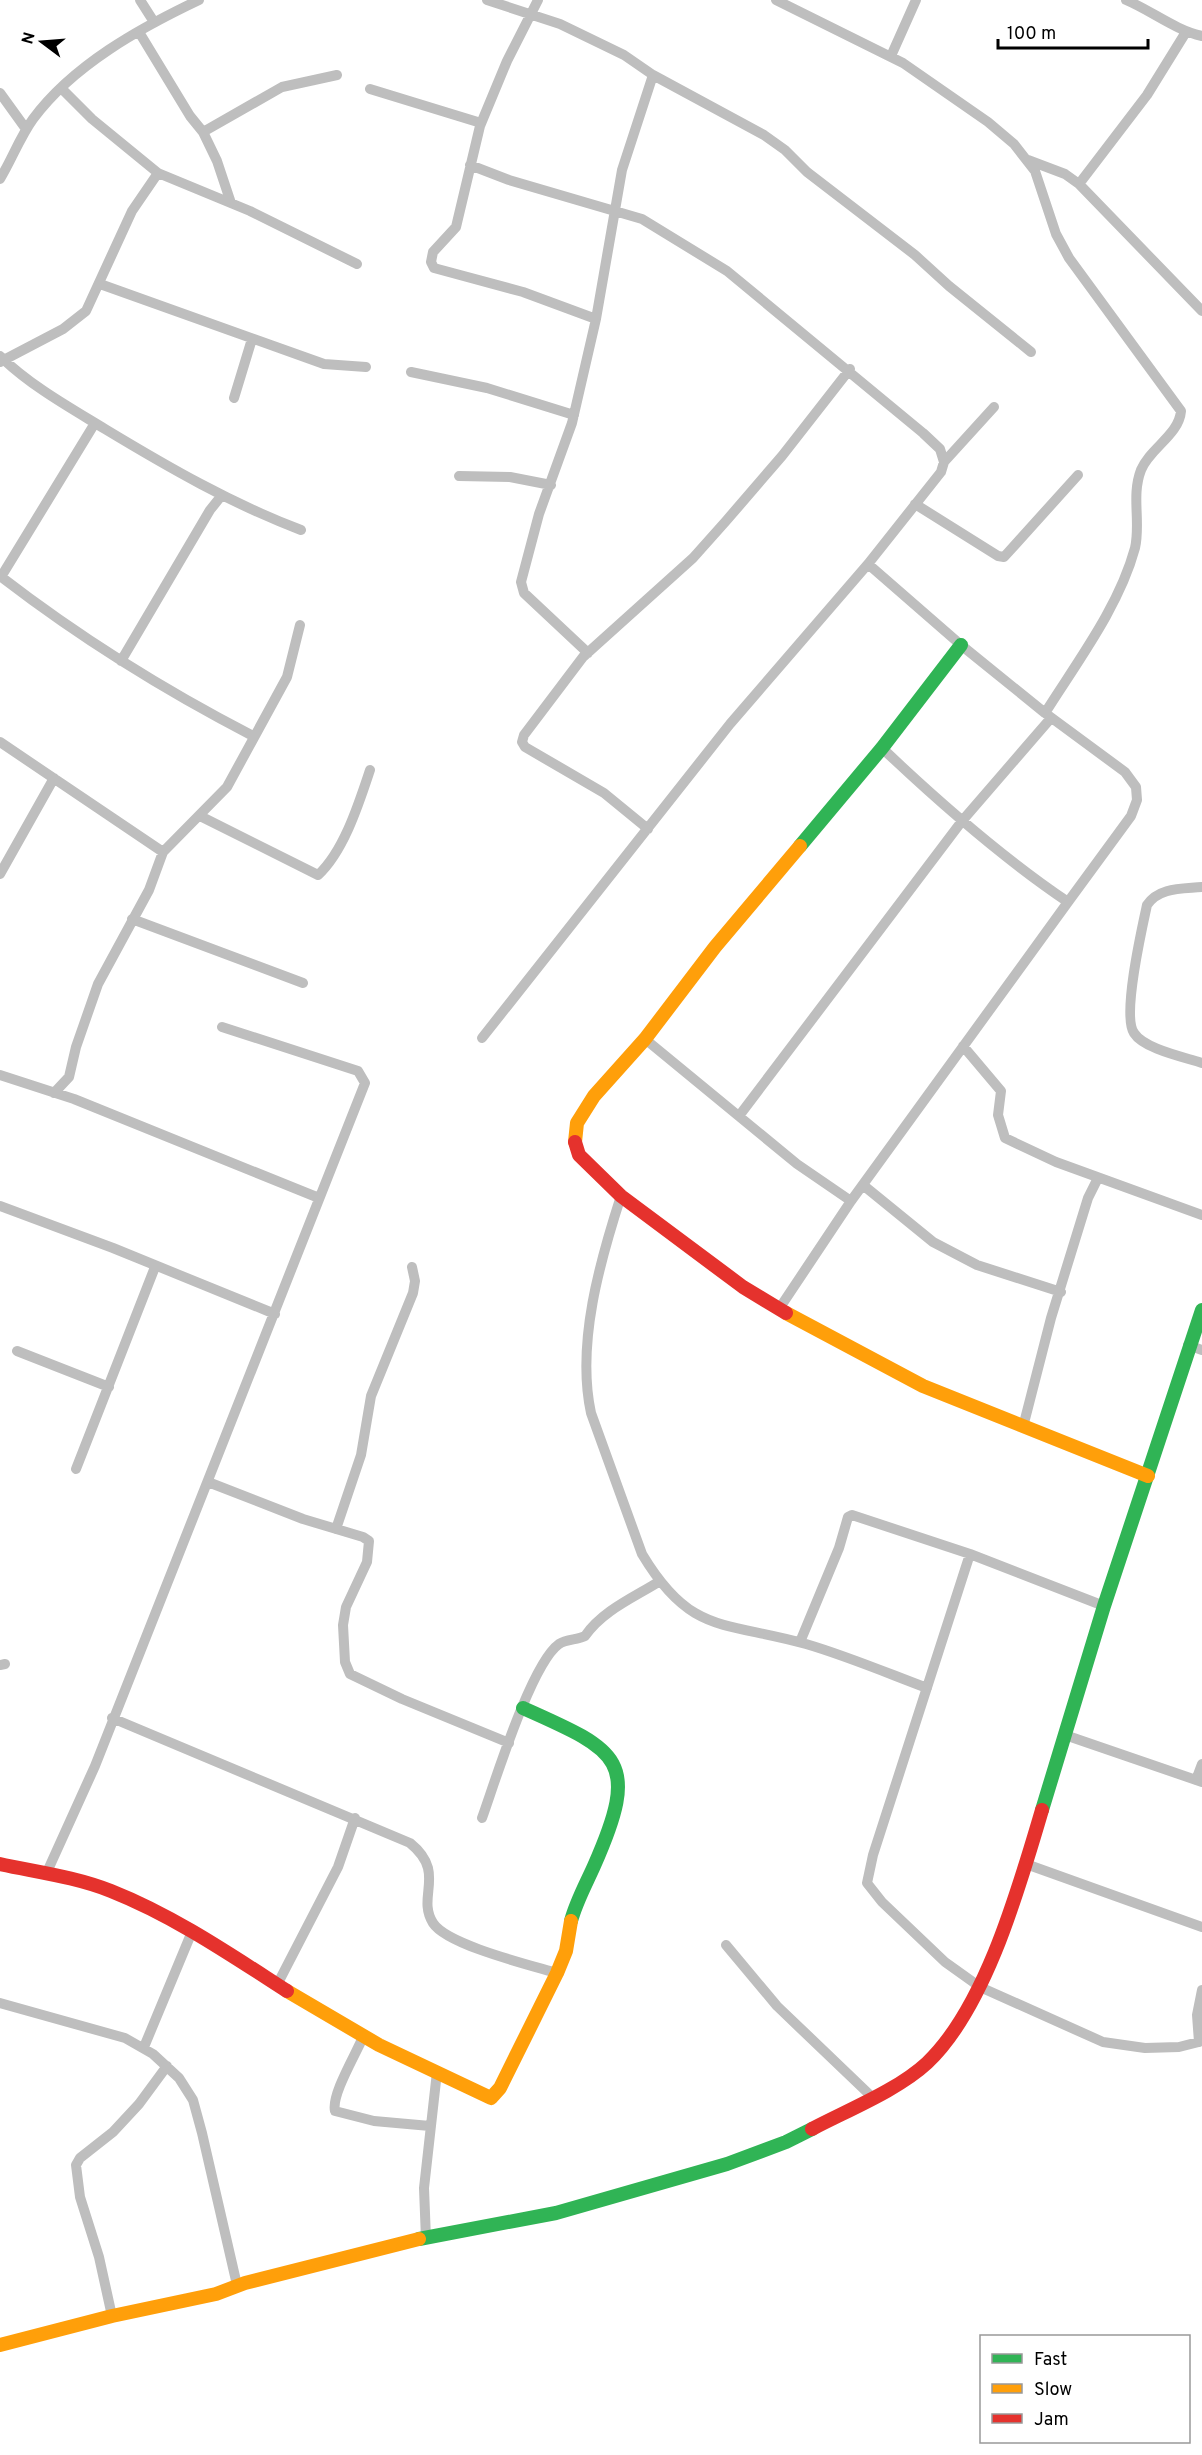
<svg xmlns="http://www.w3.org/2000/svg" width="1202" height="2455" viewBox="0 0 1202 2455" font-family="Overpass,sans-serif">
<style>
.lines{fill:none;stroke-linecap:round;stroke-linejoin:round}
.street{stroke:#bebebe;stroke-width:10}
.fast{stroke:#30b455;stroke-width:14}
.slow{stroke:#ff9f0a;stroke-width:14}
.jam{stroke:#e5322d;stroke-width:14}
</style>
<rect width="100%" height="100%" fill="#fff"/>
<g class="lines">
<!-- street -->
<path class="street" d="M140 0 154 22
M487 0 560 24 624 55 653 75 764 135 785 150 807 172 915 255 949 286 1031 352
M538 0 507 61 480 126 456 227 433 252 431 262 434 268 523 292 596 319
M776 0 903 63 988 122 1014 144 1035 171 1056 234 1069 258 1181 411C1179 435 1150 448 1141 470 1131 496 1141 522 1135 548 1119 607 1077 662 1045 713
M1126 0C1152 11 1175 30 1202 36
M139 32 190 116 203 132 217 161 231 203
M891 56 916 0
M61 88 92 119 158 173 250 211 357 264
M370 89 481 123
M0 93 26 129
M203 132 282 87 337 75
M1028 160 1065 174 1079 184 1202 311
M470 165 509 180 642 219 727 271 923 433 940 449 944 462
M0 179C12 159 20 137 33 119 73 65 140 28 199 0
M1079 184 1147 95 1186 32
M100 284 324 364 366 367
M0 356C31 386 69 407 105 429 168 467 232 504 301 530
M0 362 63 329 86 311 132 211 158 173
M411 372 487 388 574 415
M234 398 252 339
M459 476 510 477 551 485
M915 504 998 556 1004 557 1078 475
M868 564 961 645 1045 713 1125 772 1136 787 1137 800 1131 816 1068 902
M0 576C79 637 164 690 253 736
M1 577 95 423
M588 653 524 593 521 582 539 514 572 423 596 319 622 170 653 75
M121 661 210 510 222 495
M0 742 163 852 149 890 98 984 76 1047 69 1077 54 1093
M200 816 318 875C344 851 359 803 370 770
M648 829 604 793 525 747 522 742 524 735 583 657 693 558 726 521 782 456 850 369
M163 852 227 787 287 677 300 625
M0 874 54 778
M1202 887C1182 889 1159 887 1147 905 1142 928 1122 1016 1134 1033 1144 1049 1184 1057 1202 1063
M132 919 303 983
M482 1038 730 724 868 564 941 472 944 462 994 407
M645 1039 797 1164 851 1201
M963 1046 1001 1091 998 1115 1005 1138 1056 1162 1202 1215
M0 1075 74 1099 319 1198
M739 1116 962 821 1051 718
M863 1185 933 1242 977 1265 1061 1292
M621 1196C600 1261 576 1344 591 1413L642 1554C691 1636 725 1621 806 1644 847 1656 887 1673 927 1688
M0 1206 113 1248 275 1314
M779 1309 851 1201 1068 902C1001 857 940 803 882 748
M1188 1345 1202 1350
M17 1351 109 1387
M1023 1427 1051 1318 1088 1198 1098 1178
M76 1469 155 1267
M208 1482 303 1519 363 1537 369 1541 367 1562 346 1607 343 1625 345 1662 350 1674 402 1699 509 1743
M336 1529 361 1455 371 1396 413 1293 415 1281 412 1267
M970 1554 873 1855 867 1883 882 1902 945 1962 980 1987 1103 2042 1145 2048 1179 2047 1202 2041
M800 1642 839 1548 848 1517 852 1515 970 1554 1104 1606
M0 1665 5 1664
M112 1718 410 1843C447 1873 416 1896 433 1923 447 1945 530 1965 557 1973
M1065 1735 1202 1782
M1196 1780 1202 1764
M482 1818C495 1782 531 1664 559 1644 567 1639 577 1640 585 1636 603 1610 635 1597 660 1581
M1026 1864 1202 1927
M47 1872 95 1766 365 1083 358 1071 222 1027
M726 1945 777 2006 870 2095
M277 1985 338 1867 355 1818
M0 2003 125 2038 153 2054 179 2078 193 2100 202 2133 237 2285
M363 2037C356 2054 331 2095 335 2111L374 2121 430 2126
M1199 2042 1197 2015 1202 1990
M144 2047 191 1934
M426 2239 424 2188 437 2072
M112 2316 99 2257 80 2197 76 2165 80 2158 113 2132 139 2104 167 2066"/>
<!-- fast -->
<path class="fast" d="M800 846 882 748 961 645
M523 1708C620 1751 641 1760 594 1866 586 1884 576 1902 571 1921
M1042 1810 1104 1606 1202 1310
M419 2239 556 2213 727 2164 786 2142 812 2129"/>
<!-- slow -->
<path class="slow" d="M575 1142 577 1123 594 1096 645 1039 715 947 800 846
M786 1313 923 1386 1148 1476
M287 1991 379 2045 491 2098 500 2088 557 1973 566 1951 571 1921
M0 2345 112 2316 216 2294 245 2283 419 2239"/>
<!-- jam -->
<path class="jam" d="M575 1142 579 1155 621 1196 743 1287 786 1313
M0 1864C37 1872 76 1877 111 1891 174 1916 231 1955 287 1991
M812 2129C848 2110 898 2090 927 2063 986 2007 1019 1887 1042 1810"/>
</g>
<!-- legend -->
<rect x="980" y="2335" width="210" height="108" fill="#ffffff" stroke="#999999" stroke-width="1.5"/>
<rect x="992" y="2354" width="30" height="9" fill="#30b455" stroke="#999999" stroke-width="1.5"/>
<text x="1034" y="2365" font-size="18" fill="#000000">Fast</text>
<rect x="992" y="2384" width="30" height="9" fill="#ff9f0a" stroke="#999999" stroke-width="1.5"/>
<text x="1034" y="2395" font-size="18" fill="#000000">Slow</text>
<rect x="992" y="2414" width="30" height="9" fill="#e5322d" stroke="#999999" stroke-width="1.5"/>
<text x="1034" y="2425" font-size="18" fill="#000000">Jam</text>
<!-- north arrow -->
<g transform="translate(42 42) rotate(286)" stroke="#ffffff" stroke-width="4.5" paint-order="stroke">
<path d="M0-4.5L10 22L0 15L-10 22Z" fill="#000000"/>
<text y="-9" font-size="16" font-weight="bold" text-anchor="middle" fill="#000000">N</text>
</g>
<!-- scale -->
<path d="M998 39v9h150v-9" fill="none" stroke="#000000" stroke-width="3"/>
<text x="1007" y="39" font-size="18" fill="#000000" stroke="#ffffff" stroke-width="4.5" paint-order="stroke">100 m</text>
</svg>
